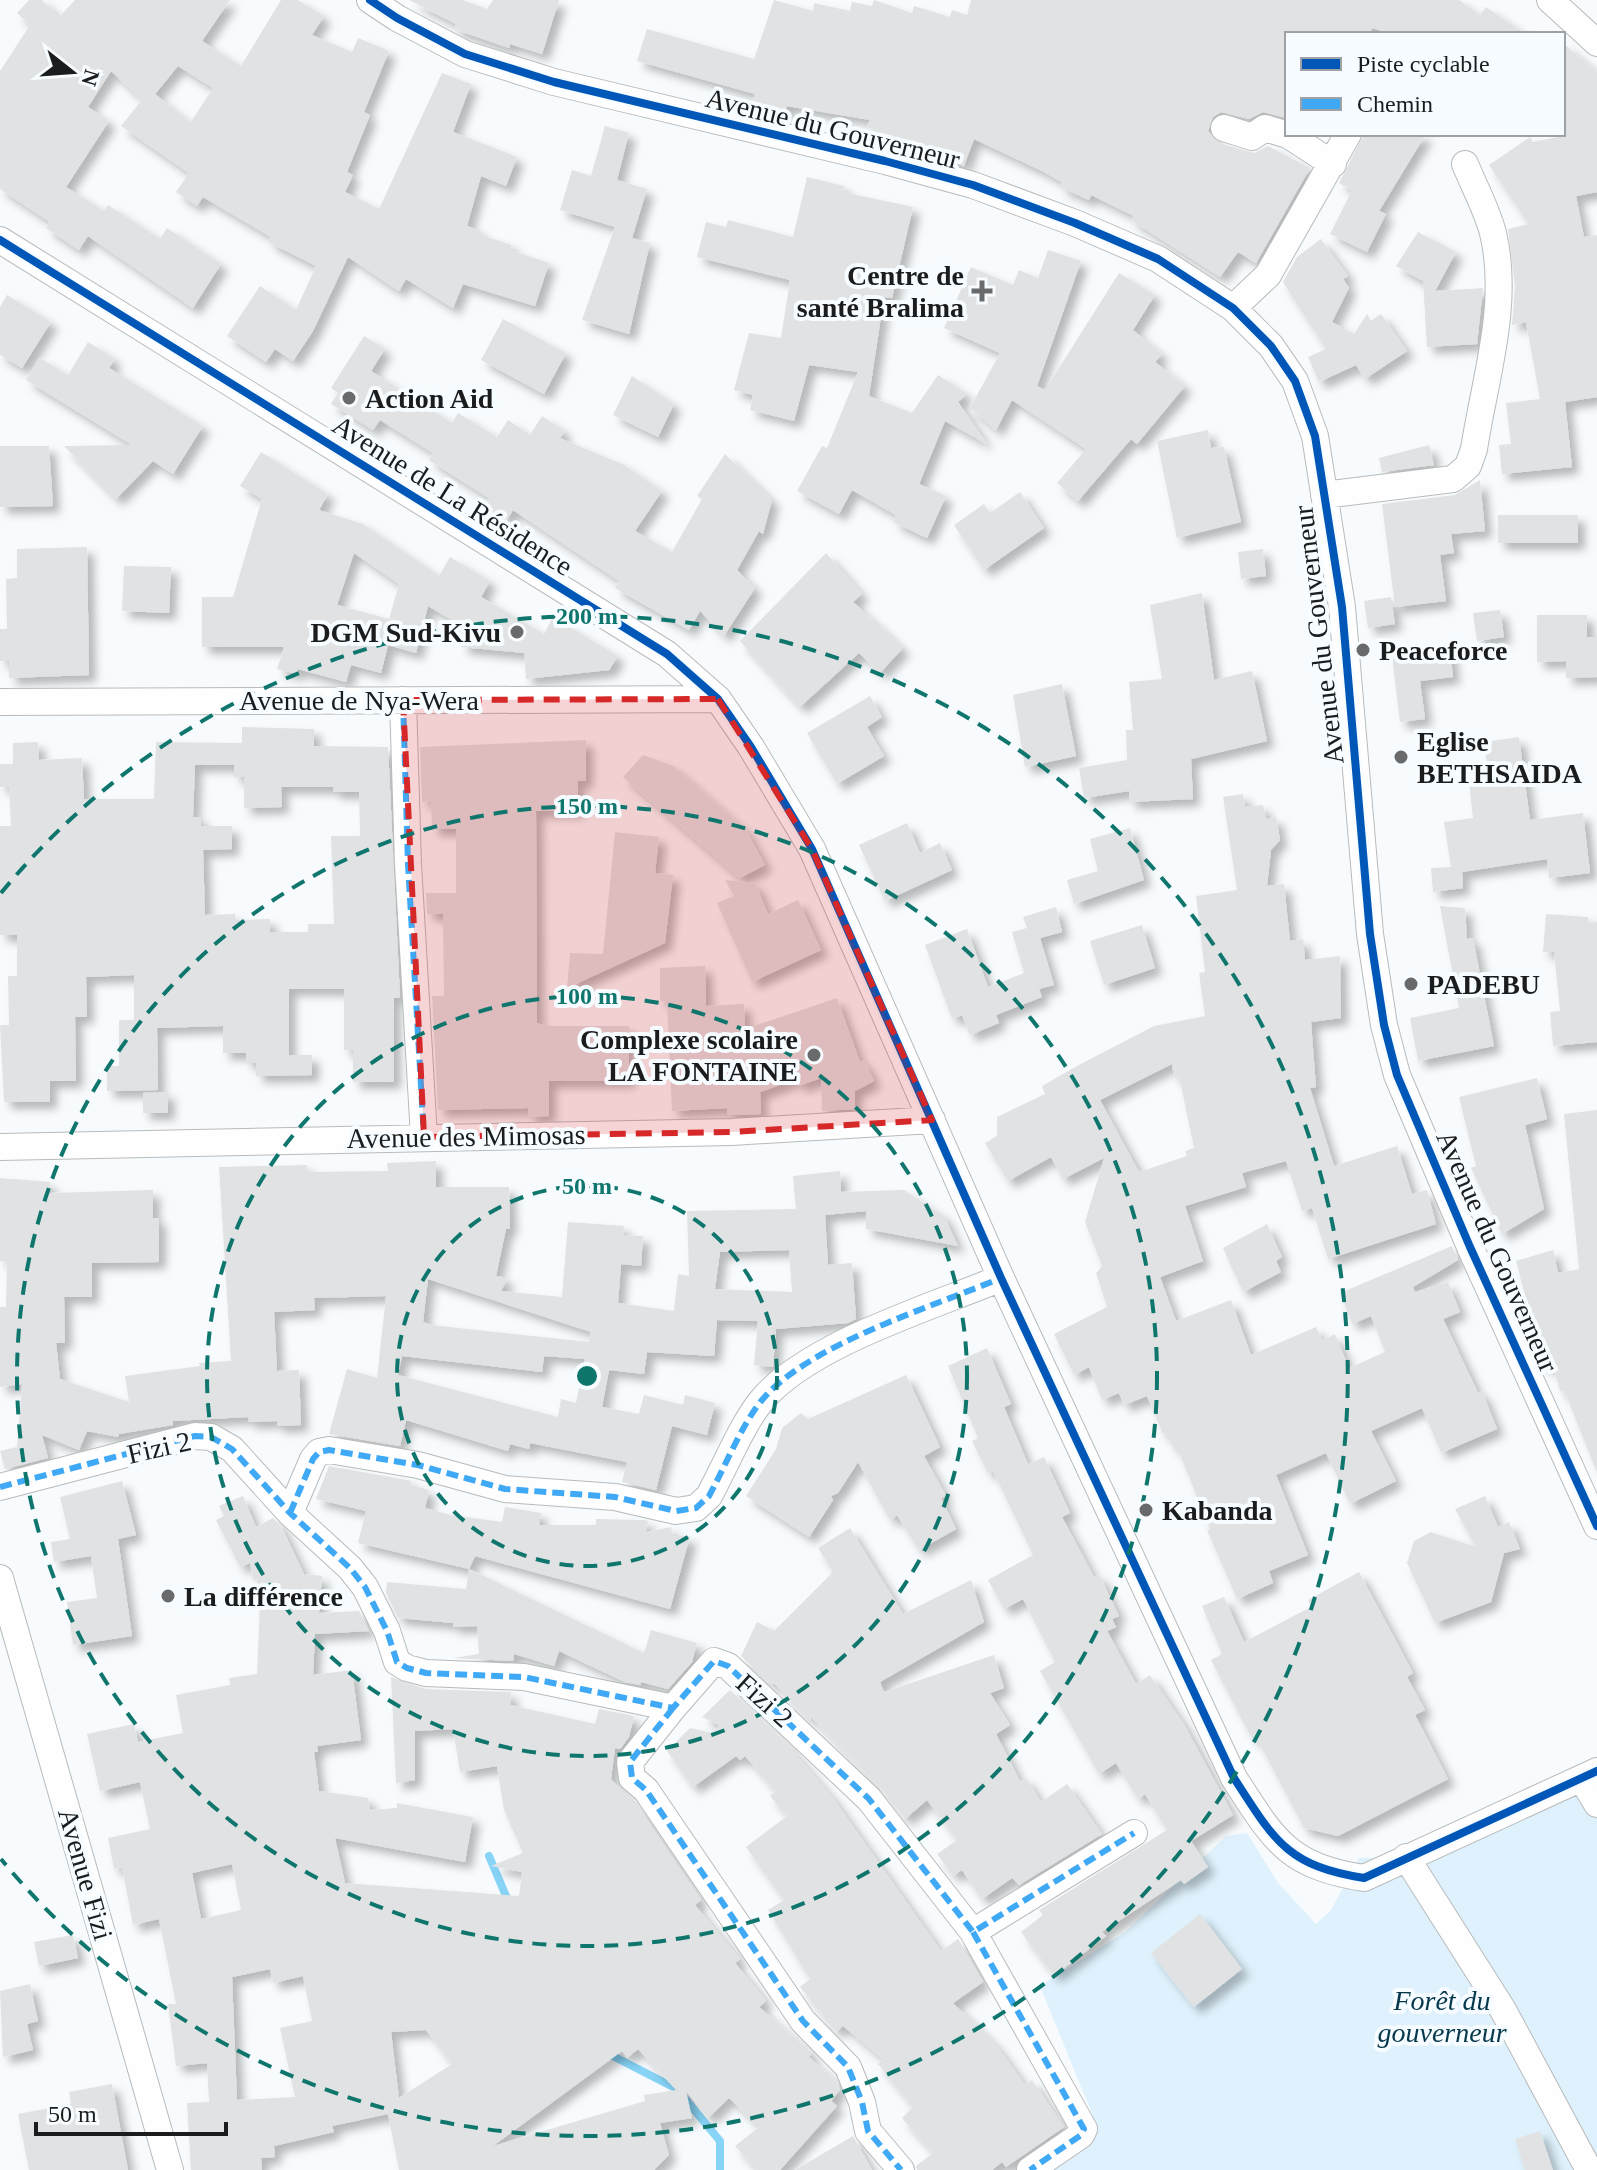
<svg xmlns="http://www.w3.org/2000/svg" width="1597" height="2170" viewBox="0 0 1597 2170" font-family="'Times New Roman',serif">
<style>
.green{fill:#def1fc}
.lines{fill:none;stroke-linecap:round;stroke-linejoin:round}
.stream{stroke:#87d4f7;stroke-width:8}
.building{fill:#e0e2e3;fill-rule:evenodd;filter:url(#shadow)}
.minor-casing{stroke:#b8bbbc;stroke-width:28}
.minor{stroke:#fefeff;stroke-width:26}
.quiet{stroke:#3fa9f5;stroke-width:6;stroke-dasharray:12 6;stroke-linecap:butt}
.cycleway-casing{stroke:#f6fcff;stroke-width:13}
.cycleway{stroke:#0057b8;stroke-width:8}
.marked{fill:#d62828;fill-opacity:0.2;stroke:#d62828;stroke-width:6;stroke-dasharray:16 10;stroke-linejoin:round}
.ring{fill:none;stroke:#0f766e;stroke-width:4;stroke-dasharray:14 10}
.poi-dot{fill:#686a6b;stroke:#f6fcff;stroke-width:3}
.labels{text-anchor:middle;stroke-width:8;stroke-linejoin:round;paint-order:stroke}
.street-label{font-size:28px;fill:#1b1c1d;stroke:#f6fcff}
.poi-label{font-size:28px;font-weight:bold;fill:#1b1c1d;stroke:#f6fcff;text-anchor:start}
.park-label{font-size:28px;font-style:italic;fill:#06384c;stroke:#f6fcff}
.centre{fill:#0f766e;stroke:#f6fcff;stroke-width:4}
.ring-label{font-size:24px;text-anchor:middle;font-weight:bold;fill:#0f766e;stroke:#f6fcff;stroke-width:8;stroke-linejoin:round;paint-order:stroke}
</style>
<defs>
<filter id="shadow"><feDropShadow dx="7" dy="7" stdDeviation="4" flood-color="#0004"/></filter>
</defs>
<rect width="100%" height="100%" fill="#f8fbfd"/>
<!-- green -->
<path class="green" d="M1597 1768V2170H1034L1095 2121 1040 1986 1125 1932 1226 1836 1247 1833 1278 1883 1316 1924 1331 1910 1359 1858 1406 1857Z"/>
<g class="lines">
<!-- stream -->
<path class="stream" d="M489 1856 509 1903
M605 2052 677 2089 720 2141V2170"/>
</g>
<!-- building -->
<path class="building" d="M29 0H42L59 17 75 0H230L202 41 241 66 281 0H298L324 16 312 35 352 52 358 38 389 51 364 112 370 115 347 172 353 175 345 192 379 209 442 73 471 84 453 132 517 157 506 186 481 176 467 226 479 230 478 234 512 245 510 250 549 263 535 306 463 284 453 308 406 279 399 291 348 257 313 331 293 361 275 349 266 362 227 336 260 286 296 310 316 266 268 242 271 237 203 197 197 206 176 192 189 173 121 126 142 100 111 71 88 107 109 121 66 187 104 211 108 205 160 239 167 228 221 264 193 308 88 236 79 250 46 228 50 222 0 189V71L30 25 17 13ZM178 66 213 88 190 123 155 94Z
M409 0H463L487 9 493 0H559L542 54 510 44 509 48 454 29 456 24Z
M774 0 813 11 814 3 850 11 852 2 872 6 874 0 912 13 914 6 950 17 952 10 967 15 971 0H1459L1480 15 1486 7 1525 34H1393L1372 28 1370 34H1287V118L1263 112 1249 119 1221 112 1213 117 1208 131 1219 143 1254 153 1268 146 1310 168 1256 263 1238 252 1220 277 1131 220 1134 216 1091 195 1089 200 1060 187 1062 182 1042 171 974 139 964 166 867 127 870 120 787 106 782 120 750 112 755 94 637 61 647 29 754 59Z
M1563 43 1597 72V192L1576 196 1584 237 1597 235V397L1565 402 1572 467 1502 474 1499 445 1511 444 1506 403 1540 399 1526 322 1512 325 1515 286 1508 229 1529 224 1489 165 1530 137 1533 142 1563 136Z
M605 126 629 133 617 180 647 189 632 238 650 243 629 334 582 320 615 227 560 210 572 170 591 176Z
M1364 134H1426L1379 211 1386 214 1367 252 1330 234 1352 190 1339 183Z
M807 177 844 186 843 192 913 207 892 298 884 297 869 396 912 413 938 375 967 394 958 402 987 444 945 421 919 484 946 496 927 538 893 522 896 515 852 490 839 514 797 491 822 446 827 448 858 372 809 365 794 421 750 410 753 395 734 390 749 333 781 338 790 280 697 257 706 222 726 227 728 220 793 237Z
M1418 232 1456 252 1435 291 1483 288 1477 344 1427 347 1423 281 1396 266Z
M1321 239 1348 276 1343 279 1349 288 1332 322 1354 334 1367 314 1371 321 1381 314 1407 351 1365 379 1356 365 1319 382 1308 357 1326 349 1283 282 1297 257Z
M1048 250 1081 261 1037 386 1045 390 1119 273 1155 295 1133 330 1162 354 1155 362 1185 386 1137 444 1131 439 1078 501 1057 483 1086 449 1012 400 996 430 970 408 1000 353 944 328 971 267 1013 285 1019 270 1038 278Z
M7 295 51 322 22 368 0 355V307Z
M503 319 566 353 544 394 481 360Z
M364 336 385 349 371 371 452 423 458 413 497 437 508 420 530 435 542 416 565 431 560 438 624 465 662 491 635 531 672 552 702 499 697 496 725 454 772 500 763 534 759 531 737 570 755 588 724 636 700 611 689 630 615 588 619 581 513 510 507 520 484 505 489 498 429 460 433 453 380 420 373 430 331 404 338 393 331 388Z
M88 342 115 359 109 368 203 426 173 474 153 461 116 499 64 446 132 445 26 380 40 358 68 375Z
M632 376 674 404 658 437 613 415Z
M1208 430 1211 448 1224 447 1241 522 1177 538 1157 441Z
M1429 445 1434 465 1382 472 1379 458Z
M0 446H49L53 506 0 507Z
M261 452 328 494 319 510 363 524 439 576 450 557 490 581 481 597 544 634 553 617 618 656 609 670 526 679 524 653 461 647 464 627 428 606 416 653 388 645 381 673 351 665 346 682 298 669 297 674 277 669 284 647H202V597H233L262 499 240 486ZM354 553 399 584 389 619 337 605Z
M1480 480 1485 531 1451 534 1454 553 1440 555 1446 601 1395 607 1382 504 1455 495Z
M1020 492 1044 528 984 570 954 525 984 504 990 513Z
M1498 515H1578V543H1498Z
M87 547 89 675 9 678V661H0V629H7L6 579 17 578V549Z
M1263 549 1266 576 1241 579 1238 552Z
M826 553 862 594 853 602 903 648 880 673 859 653 800 707 740 641Z
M124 566 171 567 169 613 122 611Z
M1202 593 1214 680 1252 671 1267 741 1191 759 1193 799 1129 802V791L1084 798 1079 768 1127 760 1126 730H1133L1129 682 1162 679 1150 605Z
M1391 597 1395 624 1368 628 1364 601Z
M1500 610 1504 637 1477 641 1473 613Z
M1537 615H1587V637H1597V677L1566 678V661L1537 662Z
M1450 649 1453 677 1420 681 1425 719 1400 722 1392 657Z
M1062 684 1076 756 1025 767 1013 695Z
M870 696 882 717 867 727 884 756 837 784 807 733Z
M242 727 314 729V746L388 747 400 998H394V1082H353V1050H344V989H289V1055H312V1075L256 1076V1063H246V1053H223V1026L157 1028 158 1090 107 1091V1066H119V1020H134V975L86 977 87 1017H75L76 1081H50V1102H4L0 1025H9L8 976H17V935H0V826H11L9 787H0V764H13V743L38 742 39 760 82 758 84 799H154L156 742 242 743ZM195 765H234V777H244V808L282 807 281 787H333V792H359L360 836H331L334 924H308V932H270V919L235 920V914L205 915 203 850 232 849V826H201V817H193Z
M1519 737 1530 820 1583 813 1590 873 1549 878 1547 859 1462 872 1463 888 1433 892 1431 868 1451 867 1444 822 1473 818 1469 783 1476 782 1475 773 1488 771 1484 742Z
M586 740V781H578V811H536L537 1023 545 1026H629V1081H549V1116L528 1117V1108L438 1110 432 996H444L443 914H427L426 893H456V829H432L431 801 422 802 420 747Z
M643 755 673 766 746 830 765 865 740 878 623 777Z
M1243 794 1245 807 1263 805 1266 819 1276 817 1280 840 1271 850 1267 886 1284 884 1290 941 1303 939 1305 960 1340 956 1341 1018 1311 1022 1316 1087 1310 1088 1334 1166 1397 1146 1412 1194 1427 1190 1436 1224 1328 1259 1312 1208 1302 1211 1286 1161 1242 1173 1246 1187 1185 1206 1203 1261 1160 1277 1176 1321 1231 1300 1251 1355 1316 1327 1322 1340 1335 1334 1349 1368 1385 1352 1371 1316 1352 1324 1340 1293 1452 1246 1458 1260 1413 1287 1415 1292 1448 1282 1460 1312 1443 1319 1478 1393 1482 1391 1497 1429 1441 1453 1422 1408 1371 1431 1396 1481 1350 1504 1326 1453 1276 1475 1308 1555 1269 1571 1273 1583 1237 1599 1207 1530 1210 1529 1177 1447 1173 1448 1167 1433 1163 1434 1147 1396 1124 1405 1119 1393 1102 1400 1089 1367 1074 1375 1054 1334 1107 1307 1096 1273 1102 1266 1085 1222 1104 1158 1063 1179 1051 1157 1008 1181 985 1143 997 1136V1117L1045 1094 1042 1086 1077 1066 1154 1026 1205 1016 1199 973 1205 972 1196 896 1237 890 1223 797ZM1172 1064 1174 1077 1179 1076 1194 1148 1185 1151 1187 1156 1139 1172 1100 1100Z
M907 823 920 853 940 843 952 870 885 901 859 845Z
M1130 828 1144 880 1074 904 1067 880 1098 871 1090 839Z
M615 832 659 837 655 873 673 875 665 943 567 988 570 953 603 954Z
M725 880 755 883 768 914 798 900 821 950 752 982 717 903 734 896Z
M1440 906 1465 908 1467 939 1473 938 1494 1046 1418 1061 1410 1018 1459 1008Z
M1056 907 1062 932 1040 938 1054 985 1039 989 1042 997 996 1015 999 1023 970 1035 962 1015 952 1019 925 945 967 929 988 987 1024 973 1012 932 1027 928 1023 917Z
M1546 914 1588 917V923L1597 922V1042L1553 1046 1550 1012 1560 1011 1554 952H1543Z
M1142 925 1155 968 1104 985 1090 941Z
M705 966 706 1006 744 1004 745 1029 837 998 860 1062 864 1060 874 1081 855 1091V1109L822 1111 821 1078 799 1086 797 1079 760 1092 761 1114 727 1115V1108L672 1111 667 1001H660V968Z
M1537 1078 1547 1119 1525 1125 1544 1209 1502 1234 1471 1168 1476 1166 1459 1097Z
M168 1092V1113H143V1093Z
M1597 1110V1470H1596L1564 1390 1560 1391 1553 1365 1544 1368 1516 1261 1553 1250 1558 1273 1579 1269 1564 1114Z
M436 1161V1187H509L510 1229H506L496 1276 508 1278 501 1291 562 1297 568 1222 624 1226 623 1235 643 1236 641 1266 621 1264 618 1303 674 1311 678 1274 689 1276 687 1211 796 1209 793 1176 840 1171 841 1192 904 1190 944 1216 958 1246 866 1229V1211L825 1215 828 1265 852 1263 856 1319 848 1323 776 1329 773 1367 754 1365 758 1321 717 1320 714 1356 647 1352 644 1374 609 1370 602 1407 639 1414 644 1395 683 1405 685 1395 715 1403 707 1435 672 1426 656 1490 622 1482 627 1462 530 1443 529 1449 510 1444 508 1451 406 1420 400 1446 329 1434 347 1369 377 1378 386 1296 314 1298 315 1310 274 1312 277 1371 299 1370 301 1425 277 1426V1421L249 1422 248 1417 173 1421V1425L119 1434 118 1437 87 1431 79 1450 42 1435 48 1458 5 1469 0 1451 17 1447 22 1384 0 1387V1307H6L7 1261H0V1178L50 1182V1193L153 1190V1218H159V1262L92 1263V1297H64L65 1343H56L60 1379 129 1402 125 1376 200 1366 199 1363 231 1361 219 1167 307 1165V1172L388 1171 387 1163ZM789 1250 792 1292 715 1289 720 1252ZM428 1279 591 1332 589 1342 431 1325 423 1322ZM402 1356 542 1372 544 1356 585 1359 576 1403 561 1399 558 1417 398 1375Z
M1267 1224 1282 1257 1276 1261 1281 1272 1243 1292 1223 1248Z
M987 1348 1011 1404 1004 1407 1028 1464 1044 1457 1070 1513 1062 1517 1094 1577 1099 1574 1119 1616 1112 1619 1116 1627 1107 1631 1136 1684 1150 1675 1185 1726 1233 1815 1191 1841 1208 1867 1184 1884 1181 1880 1102 1932 1106 1936 1054 1976 1021 1932 1043 1915 1039 1910 1167 1830 1145 1794 1138 1799 1116 1763 1099 1774 1040 1671 1055 1662 1023 1599 1004 1609 988 1580 1033 1555 993 1471 988 1473 972 1441 978 1438 948 1366Z
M906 1375 940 1447 924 1456 946 1496 941 1498 956 1529 919 1550 897 1515 890 1520 858 1462 838 1493 831 1496 833 1500 809 1537 746 1496 776 1449 782 1428 801 1413 808 1419Z
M329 1466 412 1481 410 1485 429 1490 425 1508 451 1515 502 1522 505 1507 541 1513 539 1525H596V1519L643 1520 648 1521 646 1532 671 1527 673 1536H690L670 1609 475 1556 469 1569 644 1653 651 1630 697 1643 692 1662 668 1689 641 1682V1685L625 1682 559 1651 554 1666 514 1654 513 1661 453 1658 479 1654 477 1626 453 1627V1623L398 1618 386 1593 387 1582 466 1589 469 1569 358 1543 366 1511 316 1499Z
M122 1481 136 1535 118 1539 132 1636 73 1645 67 1602 97 1598 91 1556 54 1562 51 1542 70 1539 60 1497Z
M243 1496 256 1527 273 1518 281 1526 304 1574 322 1576 319 1613 359 1611 369 1631 315 1634 313 1675 352 1670 361 1740 317 1746 318 1752H314L319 1791 368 1798 370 1810 397 1808V1803L473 1817 465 1862 335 1838 345 1883 519 1896 522 1872 491 1866 523 1853 504 1810 497 1766 460 1772 453 1729 415 1731V1780L396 1783 391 1677 425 1689 511 1692 510 1705 595 1724 599 1709 634 1716 629 1737 620 1749 615 1748 611 1779 643 1814 701 1900 695 1905 740 1959 735 1963 766 2001 759 2007 812 2053 809 2057 837 2082 840 2090 831 2101 837 2106 780 2170H757L735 2146 759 2127 729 2098 708 2118 686 2091 692 2118 660 2123 669 2155 654 2170H399L388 2114 332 2126 334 2132 274 2146 275 2157 261 2158 262 2170H191L187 2103 209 2102 207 2063 176 2066 168 2004H176L159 1919 133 1925 122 1867 114 1869 108 1838 150 1829 140 1782 100 1791 87 1734 134 1724 138 1742 183 1733 176 1695 230 1685 229 1678 257 1674 261 1579 253 1580 250 1563 240 1567 216 1520 224 1516 219 1506ZM232 1864 241 1910 201 1919 192 1873ZM270 1969 273 1983 303 1976 312 2021 280 2028 295 2097 237 2100 232 1977ZM426 2030 452 2064 399 2098 391 2032ZM638 2049 676 2090 644 2095 645 2101 493 2146 622 2051 627 2058Z
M1485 1496 1498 1527 1509 1522 1520 1549 1504 1553 1491 1602 1435 1623 1407 1563 1414 1541 1431 1532 1476 1547 1455 1509Z
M850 1528 903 1614 971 1580 984 1622 880 1682 884 1692 994 1655 1004 1688 990 1693 1010 1725 996 1734 1020 1781 1026 1778 1041 1802 1067 1784 1102 1834 1019 1885 1012 1878 982 1899 962 1870 953 1876 937 1854 957 1840 927 1800 905 1819 880 1788 811 1717 810 1720 774 1683 772 1685 741 1656 757 1622 774 1631 833 1572 818 1548Z
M1359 1572 1413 1673 1407 1677 1425 1710 1415 1715 1448 1779 1338 1836 1304 1828 1256 1737 1252 1739 1211 1660 1222 1654 1202 1606 1224 1597 1244 1642 1311 1607 1308 1600Z
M730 1690 788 1745 835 1801 941 1951 958 1939 960 1942 983 1982 953 2003 996 2045 1025 2085 1032 2080 1064 2127 1006 2167 1002 2162 992 2170H917L916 2166 933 2153 902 2118 913 2107 878 2064 883 2059 843 2026 836 2032 800 1987 810 1979 768 1910 784 1900 746 1847 787 1816 770 1796 776 1791 745 1756 740 1760 736 1756 693 1787 667 1751 690 1728 716 1734 719 1725 702 1717Z
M1200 1914 1242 1969 1194 2007 1151 1953Z
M73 1935 78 1958 39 1966 34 1942Z
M30 1984 38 2021 27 2024 33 2050 3 2057 0 1991Z
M112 2084 128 2170H29L18 2114 71 2104 69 2092Z
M1540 2131 1553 2170H1525L1515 2139Z
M853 2136 872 2170H795Z"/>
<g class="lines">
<defs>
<path id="minor" d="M370 0 397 18 465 54 554 82 885 161 973 185 1075 223 1158 259 1233 308 1271 346 1295 381 1315 436 1342 607 1370 934 1384 1025 1397 1075 1470 1247 1597 1526
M1550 0 1597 43
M1224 128 1252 137 1265 128 1288 135 1333 164
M0 240 667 654 718 699 751 747 812 849 1001 1278 1234 1778C1274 1840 1287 1866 1364 1878L1597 1771
M1233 308 1268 275 1348 134
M1324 495 1453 479 1468 466 1474 449C1485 378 1510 304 1493 233 1487 210 1474 186 1465 164
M403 700 408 864 424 1137
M0 702 718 699
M0 1147 732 1132 932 1120
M0 1487 195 1436 211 1437 232 1449 290 1513 350 1568 365 1587 387 1631 397 1662 407 1668 426 1673 524 1677 673 1708 714 1661 728 1666 869 1799 973 1932 1134 1833
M290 1513 313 1459 319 1452 329 1450 418 1465 505 1489 615 1497 676 1511 696 1508 709 1496C725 1467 742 1424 762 1400 809 1344 932 1307 1001 1278
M0 1578 170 2170
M673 1708 630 1762 632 1778 646 1790 803 2021 848 2067 862 2102 868 2131 901 2170
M1582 1779 1597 1804
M1406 1857 1503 2010 1589 2170
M973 1932 1084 2129 1081 2135 1030 2170"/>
</defs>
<!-- minor casing -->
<use href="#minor" class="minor-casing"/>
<!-- minor -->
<use href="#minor" class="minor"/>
<!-- quiet -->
<path class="quiet" d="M403 700 408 864 424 1137
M0 1487 195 1436 211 1437 232 1449 290 1513 350 1568 365 1587 387 1631 397 1662 407 1668 426 1673 524 1677 673 1708 714 1661 728 1666 869 1799 973 1932 1134 1833
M290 1513 313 1459 319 1452 329 1450 418 1465 505 1489 615 1497 676 1511 696 1508 709 1496C725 1467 742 1424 762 1400 809 1344 932 1307 1001 1278
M673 1708 630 1762 632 1778 646 1790 803 2021 848 2067 862 2102 868 2131 901 2170
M973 1932 1084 2129 1081 2135 1030 2170"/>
<defs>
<path id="cycleway" d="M370 0 397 18 465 54 554 82 885 161 973 185 1075 223 1158 259 1233 308 1271 346 1295 381 1315 436 1342 607 1370 934 1384 1025 1397 1075 1470 1247 1597 1526
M0 240 667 654 718 699 751 747 812 849 1001 1278 1234 1778C1274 1840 1287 1866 1364 1878L1597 1771"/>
</defs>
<!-- cycleway casing -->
<use href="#cycleway" class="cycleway-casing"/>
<!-- cycleway -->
<use href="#cycleway" class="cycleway"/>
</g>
<!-- marked area -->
<path class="marked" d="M718 699 812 849 932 1120 732 1132 424 1137 403 700Z"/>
<!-- distance rings -->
<g class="ring">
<circle cx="587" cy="1376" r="190"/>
<circle cx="587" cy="1376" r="380"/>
<circle cx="587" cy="1376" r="570"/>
<path d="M1 893A760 760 0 1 1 1 1859"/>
</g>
<!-- markers -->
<g class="poi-dot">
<path d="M978 279h8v8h8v8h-8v8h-8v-8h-8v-8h8z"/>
<circle cx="349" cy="398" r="8"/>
<circle cx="517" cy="632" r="8"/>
<circle cx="1363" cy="650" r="8"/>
<circle cx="1401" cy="757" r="8"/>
<circle cx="1411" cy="984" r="8"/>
<circle cx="814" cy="1055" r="8"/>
<circle cx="1146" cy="1510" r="8"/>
<circle cx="168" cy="1596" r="8"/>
</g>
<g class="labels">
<!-- street labels -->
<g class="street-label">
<text transform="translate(833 128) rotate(14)" y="10">Avenue du Gouverneur</text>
<text transform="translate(453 495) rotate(32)" y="10">Avenue de La Résidence</text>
<text transform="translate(1318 635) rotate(-97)" y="10">Avenue du Gouverneur</text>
<text x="359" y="710">Avenue de Nya-Wera</text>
<text transform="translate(466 1136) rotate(-1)" y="10">Avenue des Mimosas</text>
<text transform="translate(1498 1251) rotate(66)" y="10">Avenue du Gouverneur</text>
<text transform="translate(159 1447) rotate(-13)" y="10">Fizi 2</text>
<text transform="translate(765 1700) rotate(42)" y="10">Fizi 2</text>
<text transform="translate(86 1874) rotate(74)" y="10">Avenue Fizi</text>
</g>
<!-- poi labels -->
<g class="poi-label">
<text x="964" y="285" text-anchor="end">Centre de<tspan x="964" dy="32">santé Bralima</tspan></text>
<text x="365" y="408">Action Aid</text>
<text x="501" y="642" text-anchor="end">DGM Sud-Kivu</text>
<text x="1379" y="660">Peaceforce</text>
<text x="1417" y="751">Eglise<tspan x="1417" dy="32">BETHSAIDA</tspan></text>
<text x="1427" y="994">PADEBU</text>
<text x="798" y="1049" text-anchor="end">Complexe scolaire<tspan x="798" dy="32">LA FONTAINE</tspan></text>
<text x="1162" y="1520">Kabanda</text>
<text x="184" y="1606">La différence</text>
</g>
<!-- park labels -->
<g class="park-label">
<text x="1442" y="2010">Forêt du<tspan x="1442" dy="32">gouverneur</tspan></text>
</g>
</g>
<circle cx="587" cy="1376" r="12" class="centre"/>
<g class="ring-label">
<text x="587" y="624">200 m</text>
<text x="587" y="814">150 m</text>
<text x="587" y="1004">100 m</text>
<text x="587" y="1194">50 m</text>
</g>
<!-- legend -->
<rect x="1285" y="32" width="280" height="104" fill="#f6fcff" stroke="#9ea2a5" stroke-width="2"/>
<rect x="1301" y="58" width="40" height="12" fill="#0057b8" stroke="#9ea2a5" stroke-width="2"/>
<text x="1357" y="72" font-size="24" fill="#1b1c1d">Piste cyclable</text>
<rect x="1301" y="98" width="40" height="12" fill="#3fa9f5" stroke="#9ea2a5" stroke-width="2"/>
<text x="1357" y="112" font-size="24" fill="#1b1c1d">Chemin</text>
<!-- north arrow -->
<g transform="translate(72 72) rotate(107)" stroke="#f6fcff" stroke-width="6" paint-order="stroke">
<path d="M0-6L14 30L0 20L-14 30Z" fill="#1b1c1d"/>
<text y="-12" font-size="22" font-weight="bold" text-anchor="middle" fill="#1b1c1d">N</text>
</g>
<!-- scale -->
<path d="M36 2122v12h190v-12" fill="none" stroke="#1b1c1d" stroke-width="4"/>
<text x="48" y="2122" font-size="24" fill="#1b1c1d" stroke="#f6fcff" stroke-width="6" paint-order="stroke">50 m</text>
</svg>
